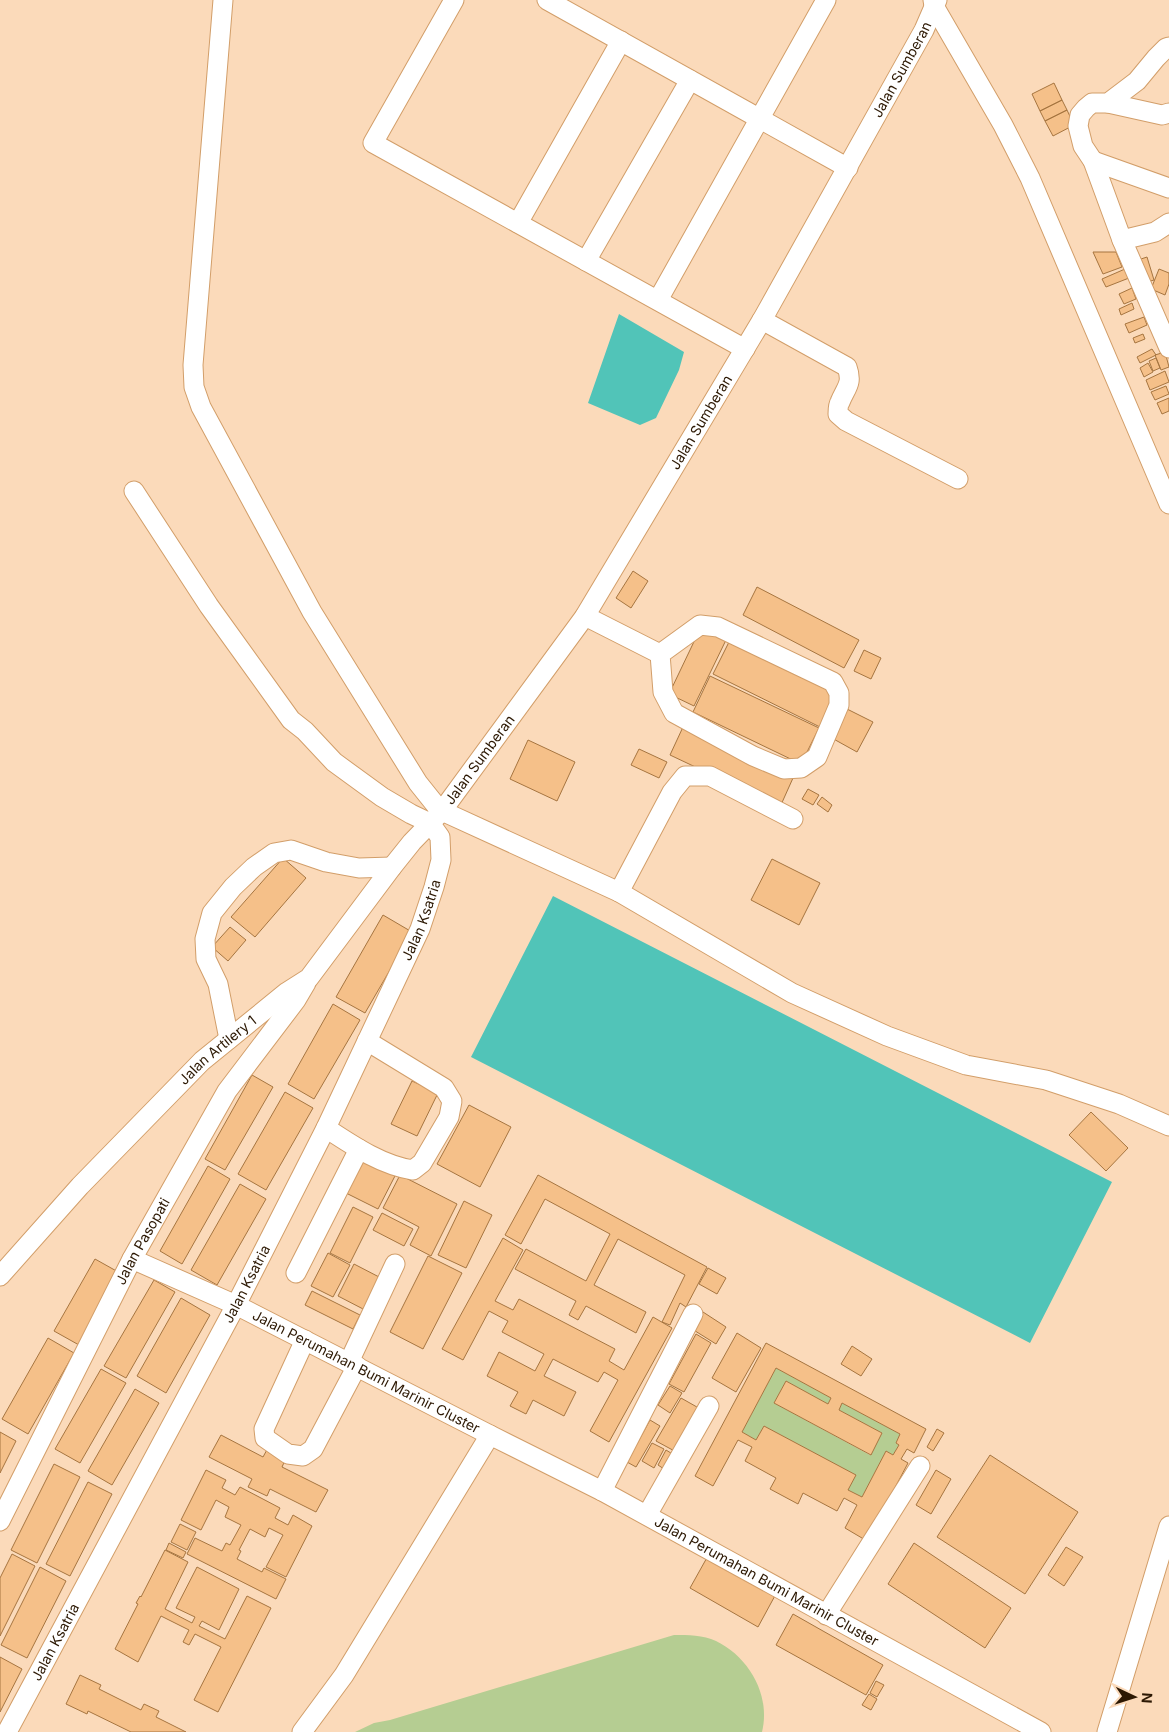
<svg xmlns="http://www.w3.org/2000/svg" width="1169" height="1732" viewBox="0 0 1169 1732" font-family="Inter,sans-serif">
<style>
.green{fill:#b5cd92}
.water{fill:#51c4b8}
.building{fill:#f5c089;stroke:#a67540;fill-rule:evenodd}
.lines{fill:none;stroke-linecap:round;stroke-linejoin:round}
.minor-casing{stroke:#d29e69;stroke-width:21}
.minor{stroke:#fff;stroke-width:19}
.labels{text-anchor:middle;stroke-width:4.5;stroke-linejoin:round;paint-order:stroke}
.street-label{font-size:14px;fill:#2c1803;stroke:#fbdaba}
</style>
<rect width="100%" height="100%" fill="#fbdaba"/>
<!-- green -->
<path class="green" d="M776 1368 831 1398 828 1404 786 1381 774 1403 870 1455 882 1433 839 1410 842 1403 900 1434 896 1443 899 1445 893 1455 886 1451 862 1497 848 1490 855 1475 764 1426 756 1440 742 1432Z
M674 1635C688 1635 703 1635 716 1641 749 1657 771 1695 762 1732H355L374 1723 390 1720Z"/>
<!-- water -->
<path class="water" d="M619 314 684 352 679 370 656 418 640 425 588 403Z
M553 896 1112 1182 1030 1343 471 1057Z"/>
<!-- building -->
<path class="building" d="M1054 83 1062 100 1040 111 1032 94Z
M1062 100 1067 110 1045 121 1040 111Z
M1067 110 1074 125 1053 136 1045 121Z
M1093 252H1116L1122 267 1103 274Z
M1147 257 1154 280 1144 283 1138 260Z
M1125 269 1129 278 1106 287 1102 279Z
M1159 269 1169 273V284L1165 295 1151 289Z
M1132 288 1136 299 1124 304 1119 294Z
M1132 303 1134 309 1121 315 1119 309Z
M1144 317 1147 325 1129 333 1125 324Z
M1143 334 1145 339 1135 343 1133 338Z
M1152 349 1156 355 1140 363 1137 357Z
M1165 352 1169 367 1161 370 1155 355Z
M1156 358 1160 368 1153 371 1149 361Z
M1148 363 1153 372 1144 377 1140 368Z
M1165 371 1169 382 1150 390 1146 380Z
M1166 386 1169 394 1155 400 1151 392Z
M1169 398V411L1162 414 1157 403Z
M633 571 648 581 631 608 616 598Z
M757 587 859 640 844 668 743 615Z
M701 627 726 640 694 706 669 694Z
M730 640 839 693 822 728 713 674Z
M864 650 881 658 871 679 854 671Z
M710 676 819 728 801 764 693 712Z
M845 708 873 722 857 752 830 737Z
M683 727 793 778 780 807 670 755Z
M528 740 575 762 557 801 510 779Z
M639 749 667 762 659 778 631 765Z
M808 789 819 795 813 805 802 799Z
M822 797 832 805 828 812 817 804Z
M283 858 306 878 255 937 231 917Z
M772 859 820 883 799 925 751 900Z
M383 915 412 932 365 1013 336 997Z
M230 927 246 940 228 961 212 947Z
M333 1004 360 1020 314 1099 288 1084Z
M252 1075 273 1087 225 1170 205 1159Z
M412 1081 438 1093 417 1136 391 1124Z
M285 1092 313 1108 266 1190 238 1174Z
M469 1105 511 1127 480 1187 437 1164Z
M1091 1112 1128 1148 1106 1171 1069 1135Z
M358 1154 396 1174 378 1209 340 1190Z
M208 1166 230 1179 182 1264 160 1251Z
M400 1175 457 1204 431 1256 410 1245 419 1227 383 1208Z
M538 1175 707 1267 686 1307 680 1303 670 1325 662 1322 685 1275 618 1239 594 1285 646 1312 636 1333 586 1306 578 1320 569 1315 576 1301 515 1269 526 1249 586 1281 610 1234 545 1199 521 1244 505 1235Z
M240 1184 266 1199 217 1285 191 1270Z
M464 1201 492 1215 466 1268 438 1255Z
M353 1207 373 1217 350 1263 330 1253Z
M382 1213 413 1229 404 1246 373 1230Z
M503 1238 523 1250 495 1301 513 1310 519 1299 615 1349 609 1361 624 1370 653 1317 672 1328 609 1442 590 1431 618 1380 604 1372 598 1382 553 1359 544 1376 576 1392 564 1416 533 1400 526 1414 510 1406 518 1392 487 1376 499 1352 535 1371 544 1354 502 1332 508 1321 489 1311 463 1360 442 1349Z
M328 1253 350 1265 333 1297 311 1286Z
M428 1256 462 1273 423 1349 390 1332Z
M95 1259 120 1273 79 1345 54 1331Z
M354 1264 381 1278 365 1310 338 1296Z
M708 1268 726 1278 717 1294 699 1284Z
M154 1280 175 1292 126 1378 104 1366Z
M312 1291 360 1315 353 1329 305 1305Z
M181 1298 210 1315 166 1393 137 1376Z
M703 1312 726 1327 716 1344 692 1329Z
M737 1333 761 1348 736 1392 712 1378Z
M696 1334 711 1343 684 1392 669 1384Z
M48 1338 74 1353 28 1434 2 1419Z
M766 1343 926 1429 914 1453 907 1449 901 1459 908 1463 867 1541 845 1528 857 1505 844 1498 837 1511 803 1493 798 1504 770 1489 776 1478 745 1461 752 1447 738 1440 713 1486 695 1476ZM776 1368 831 1398 828 1404 786 1381 774 1403 871 1455 882 1433 839 1410 842 1403 900 1434 896 1443 899 1445 893 1455 886 1451 862 1497 848 1490 856 1475 764 1426 756 1440 742 1432Z
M852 1346 872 1359 861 1376 841 1364Z
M101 1369 126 1383 80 1463 55 1449Z
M670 1386 682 1393 670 1413 658 1405Z
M135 1389 159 1403 112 1485 88 1471Z
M681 1398 704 1411 680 1454 656 1441Z
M650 1420 660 1426 636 1467 627 1462Z
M937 1429 944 1433 933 1451 927 1447Z
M0 1432 16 1441 0 1473Z
M221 1435 263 1457 269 1446 287 1456 282 1467 328 1490 316 1512 270 1489 267 1496 248 1487 252 1479 209 1457Z
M652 1443 664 1449 654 1468 642 1461Z
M666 1450 679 1458 670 1473 658 1465Z
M990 1455 1078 1512 1025 1594 937 1537Z
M54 1464 80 1477 37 1563 11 1550Z
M206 1470 226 1480 222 1488 235 1495 240 1487 280 1508 275 1518 288 1525 293 1515 312 1526 286 1577 266 1567 283 1535 269 1528 265 1537 250 1529 239 1550 241 1551 237 1559 262 1572 264 1568 286 1579 276 1599 187 1554 195 1538 222 1551 226 1543 230 1545 241 1525 225 1517 229 1507 216 1500 201 1530 181 1520Z
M936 1470 951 1479 931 1514 916 1505Z
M88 1482 112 1494 70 1576 46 1564Z
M180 1524 196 1532 187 1550 171 1542Z
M169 1543 186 1552 183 1558 166 1550Z
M914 1543 1011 1608 985 1648 888 1584Z
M1066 1547 1083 1557 1064 1586 1048 1575Z
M165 1550 188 1562 165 1609 192 1623 195 1617 176 1608 197 1567 239 1589 219 1630 202 1621 199 1626 225 1639 247 1596 271 1608 218 1712 194 1700 221 1647 195 1634 189 1645 183 1642 189 1630 161 1616 138 1662 115 1649 138 1604 136 1603 140 1596 141 1597Z
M12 1554 35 1566 0 1636V1578Z
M709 1554 777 1592 758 1627 690 1588Z
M40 1567 66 1581 27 1658 1 1645Z
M793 1614 883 1665 866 1695 776 1645Z
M0 1657 22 1669 0 1712Z
M80 1675 101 1685 99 1689 141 1710 144 1704 159 1711 156 1717 186 1732H131L88 1711 87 1714 66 1704Z
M876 1681 884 1685 877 1697 870 1693Z
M869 1694 877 1699 871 1710 862 1705Z"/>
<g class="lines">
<defs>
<g id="minor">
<path d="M223 0 193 365 194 387 201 407 312 612 418 783 438 808 442 811 619 892 792 993 887 1036 966 1065 1046 1080 1119 1104 1169 1126"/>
<path d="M454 0 373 143 745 349"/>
<path d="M547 0 848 168"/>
<path d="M933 0 934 6 1003 125 1030 178 1169 504"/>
<path d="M1169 47 1166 48 1156 58 1137 81 1108 103H1092L1086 108 1080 115 1078 126 1083 146 1093 161 1122 240 1169 348"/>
<path d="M1108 103 1162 115 1169 113"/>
<path d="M1093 161 1169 188"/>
<path d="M518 223 621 41"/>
<path d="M1122 240 1155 232 1169 223"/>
<path d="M586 261 690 80"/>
<path d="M658 300 826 0"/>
<path d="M762 320 847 367C853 384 846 387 840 402 838 405 838 410 838 414L846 421 958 479"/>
<path d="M134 491 209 606 291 720 305 731 334 762 382 797 411 814 430 823"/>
<path d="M585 616 660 654 700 625 718 627 833 682 839 693V705L817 757 801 768 784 769 753 756 674 713 663 692 660 654"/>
<path d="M619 892 672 792 685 776H710L793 819"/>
<path d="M229 1039 218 984 206 959 205 939 212 913 233 887 254 867 274 853 291 850 326 862 359 868 392 867"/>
<path d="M326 1128C352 1145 381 1165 413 1170L422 1163 449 1117 452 1101 444 1088 367 1041"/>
<path id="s1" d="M132 1259 236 1305 490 1435 602 1491 1041 1732"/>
<path d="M296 1273 359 1149"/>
<path id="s2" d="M0 1276 80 1186 202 1061 287 992 309 978 392 867 412 842 442 811 585 616 762 320 924 30 937 0"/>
<path d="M305 1340 264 1429 265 1438 288 1454 303 1456 313 1449 357 1366"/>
<path d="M349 1362 395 1264"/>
<path d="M602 1491 693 1314"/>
<path d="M647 1515 709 1406"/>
<path id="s3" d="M0 1521 132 1259 227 1091 296 1000 306 983"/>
<path d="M826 1615 920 1466"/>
<path id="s4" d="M7 1732 236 1305 326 1128 420 929 434 887 441 860 440 837 430 823"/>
<path d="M302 1732 344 1675 490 1435"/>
<path d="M1107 1732 1169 1526"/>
</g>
</defs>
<!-- minor casing -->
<use href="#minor" class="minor-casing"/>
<!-- minor -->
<use href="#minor" class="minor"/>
</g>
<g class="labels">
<!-- street labels -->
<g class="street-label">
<text dy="5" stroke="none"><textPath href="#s2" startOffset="1518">Jalan Sumberan</textPath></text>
<text dy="5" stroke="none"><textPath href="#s2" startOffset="1112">Jalan Sumberan</textPath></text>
<text dy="5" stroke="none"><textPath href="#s2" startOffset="708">Jalan Sumberan</textPath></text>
<text dy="5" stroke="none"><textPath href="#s4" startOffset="912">Jalan Ksatria</textPath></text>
<text dy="5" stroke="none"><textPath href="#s2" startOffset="314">Jalan Artilery 1</textPath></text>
<text dy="5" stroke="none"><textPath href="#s3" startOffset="314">Jalan Pasopati</textPath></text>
<text dy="5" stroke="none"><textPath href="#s4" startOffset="508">Jalan Ksatria</textPath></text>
<text dy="5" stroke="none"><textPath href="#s1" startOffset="260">Jalan Perumahan Bumi Marinir Cluster</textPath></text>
<text dy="5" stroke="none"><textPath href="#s1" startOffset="712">Jalan Perumahan Bumi Marinir Cluster</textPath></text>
<text dy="5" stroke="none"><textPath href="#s4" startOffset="102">Jalan Ksatria</textPath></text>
</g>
</g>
<!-- north arrow -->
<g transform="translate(1134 1697) rotate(94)" stroke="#fbdaba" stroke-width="4" paint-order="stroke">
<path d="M0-4L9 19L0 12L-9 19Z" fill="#2c1803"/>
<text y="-8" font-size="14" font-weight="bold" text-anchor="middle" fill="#2c1803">N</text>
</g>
</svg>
